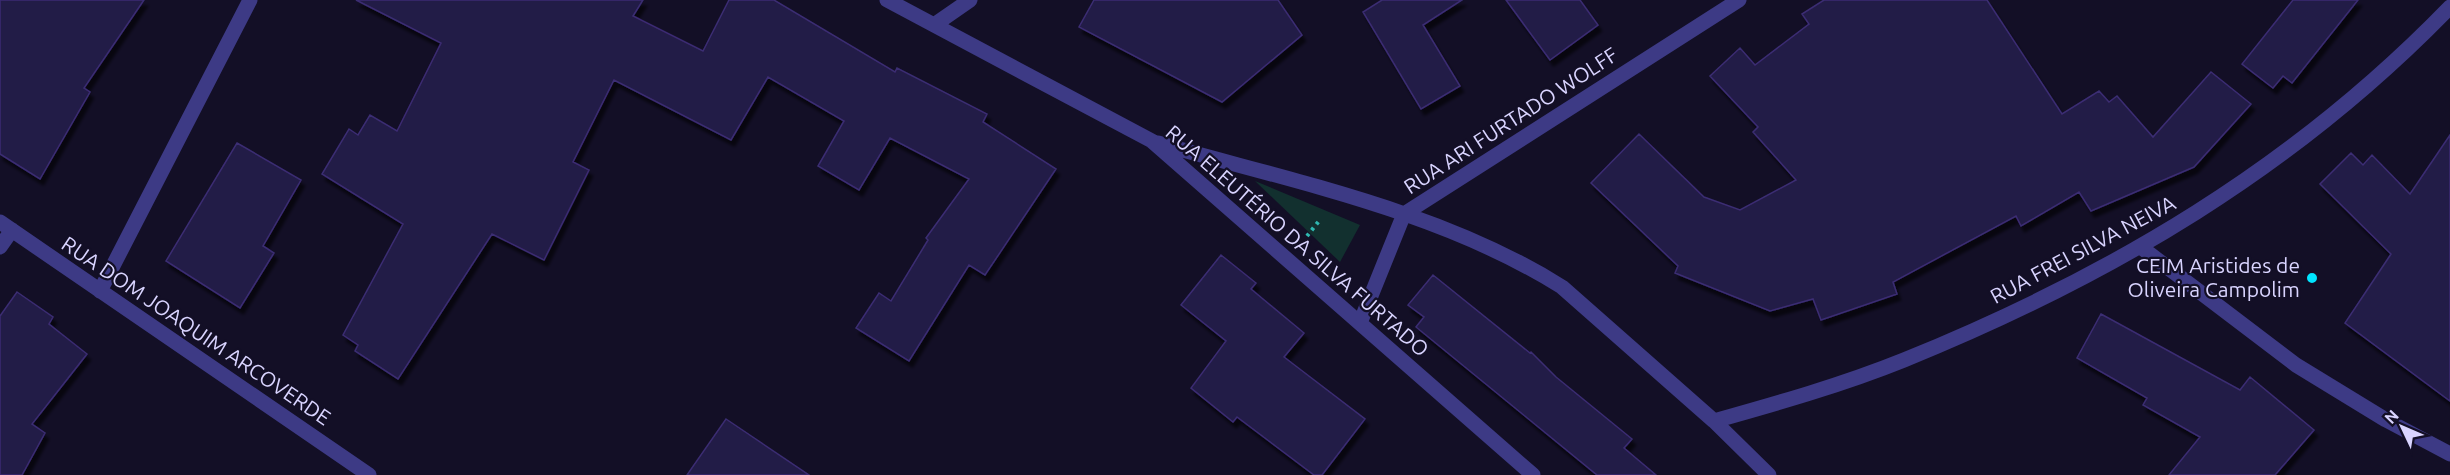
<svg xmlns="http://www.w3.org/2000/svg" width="2450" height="475" viewBox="0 0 2450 475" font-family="Ubuntu,sans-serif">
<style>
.green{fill:#12302f}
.building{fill:#241b47;stroke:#3b2d73;stroke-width:1.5;filter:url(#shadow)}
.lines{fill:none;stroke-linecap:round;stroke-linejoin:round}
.path{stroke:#2fb8b0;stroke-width:4;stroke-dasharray:3 4.5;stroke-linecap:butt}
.minor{stroke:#3d3a85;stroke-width:15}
.poi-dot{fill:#00e5ff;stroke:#130f26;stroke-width:2}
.labels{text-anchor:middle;stroke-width:4.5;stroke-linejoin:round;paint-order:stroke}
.street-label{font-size:21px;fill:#d9d4ff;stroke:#130f26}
.poi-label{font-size:21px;fill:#d9d4ff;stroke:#130f26;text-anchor:end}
</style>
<defs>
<filter id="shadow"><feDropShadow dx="3.5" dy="6" stdDeviation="1.5" flood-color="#0009"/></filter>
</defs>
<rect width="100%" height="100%" fill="#130f26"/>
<!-- green -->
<path class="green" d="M1255 181 1360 225 1340 262Z"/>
<!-- building -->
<path class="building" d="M0 0H144L84 88 90 92 40 179 0 154Z
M356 0H643L633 16 703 51 729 0H774L895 72 897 68 987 114 983 122 1056 169 985 275 969 265 909 361 856 328 879 293 891 301 928 240 926 238 969 179 890 138 859 190 818 166 844 121 768 77 731 140 614 80 573 162 589 170 544 260 492 234 398 379 355 351 358 345 343 335 403 224 322 174 349 129 358 135 370 115 397 131 441 43Z
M1094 0H1278L1302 35 1222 102 1079 27Z
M1382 0H1462L1423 25 1460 86 1421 109 1363 12Z
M1506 0H1580L1598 25 1550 60Z
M1824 0H1987L2062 114 2099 91 2109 102 2117 96 2153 137 2211 72 2251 104 2194 167 2091 211 2079 192 2021 226 2016 216 1893 282 1897 294 1821 320 1813 299 1770 311 1675 273 1678 266 1591 183 1639 134 1704 197 1740 210 1796 180 1753 132 1758 127 1710 76 1740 48 1755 65 1809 24 1802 14Z
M2293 0H2358L2292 83 2283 76 2273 88 2242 64Z
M2450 135V401L2345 323 2391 254 2320 184 2351 153 2363 165 2372 155 2410 194Z
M237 143 301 180 263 246 274 253 240 308 166 261Z
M1221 255 1256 283 1251 289 1304 333 1284 357 1365 419 1322 475H1314L1237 417 1233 422 1191 388 1226 341 1181 305Z
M1433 275 1530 353 1531 352 1556 377 1632 439 1624 448 1656 475H1597L1416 327 1424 317 1408 305Z
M17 292 53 317 49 324 87 354 32 424 45 433 22 475H0V316Z
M2101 314 2240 390 2250 377 2314 430 2275 475H2169L2200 437 2143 405 2147 398 2077 358Z
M726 419 809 475H687Z"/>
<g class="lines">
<!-- path -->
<path class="path" d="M1307 236 1319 221"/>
<!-- minor -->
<path class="minor" d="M887 0 1152 141 1533 475
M934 25 970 0
M1158 143C1294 182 1441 211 1562 287L1714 421 1769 475
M0 222 369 475
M0 247 12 230
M2142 248 2296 365 2386 420 2450 454
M100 291 250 0
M1360 323 1404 214 1739 0
M1714 421C1778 403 1842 385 1904 360 2111 276 2294 168 2450 7"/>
</g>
<!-- markers -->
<circle class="poi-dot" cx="2312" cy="278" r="6"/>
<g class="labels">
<!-- street labels -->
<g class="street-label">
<text transform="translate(1511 121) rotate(-33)" y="7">RUA ARI FURTADO WOLFF</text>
<text transform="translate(1297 241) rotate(41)" y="7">RUA ELEUTÉRIO DA SILVA FURTADO</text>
<text transform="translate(2083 250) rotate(-28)" y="7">RUA FREI SILVA NEIVA</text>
<text transform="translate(196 331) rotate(34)" y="7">RUA DOM JOAQUIM ARCOVERDE</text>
</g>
<!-- poi labels -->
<g class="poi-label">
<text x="2300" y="273">CEIM Aristides de<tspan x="2300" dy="24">Oliveira Campolim</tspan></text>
</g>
</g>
<!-- north arrow -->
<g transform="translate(2402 427) rotate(314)" stroke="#130f26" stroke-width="4.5" paint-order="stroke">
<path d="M0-4.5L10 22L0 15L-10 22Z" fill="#d9d4ff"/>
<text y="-9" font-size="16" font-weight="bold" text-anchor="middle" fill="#d9d4ff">N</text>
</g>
</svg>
